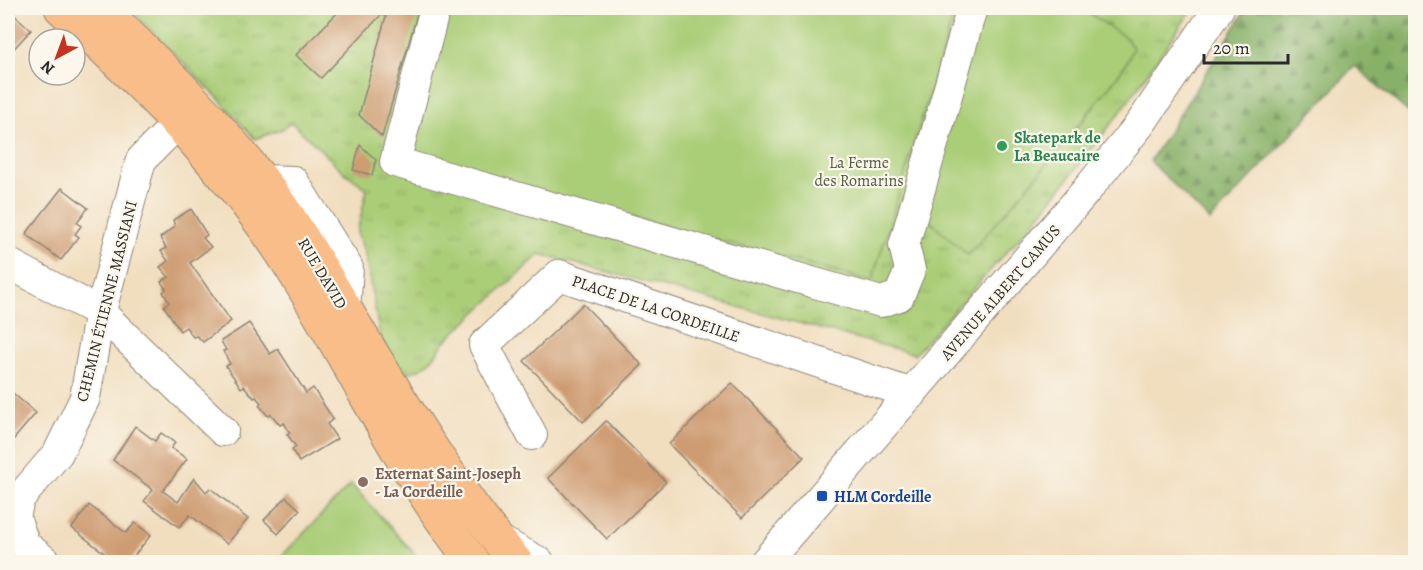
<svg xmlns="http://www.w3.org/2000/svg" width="1423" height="570" viewBox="0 0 1423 570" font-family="Alegreya,serif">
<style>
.forest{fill:url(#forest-firs);stroke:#596e4a;stroke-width:1.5}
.park{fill:url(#park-tufts);stroke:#6a7c52;stroke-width:1.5}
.garden{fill:#aace78;stroke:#6a7c52;stroke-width:1.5}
.building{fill:#ce9c72}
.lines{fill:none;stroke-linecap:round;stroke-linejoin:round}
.minor-casing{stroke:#8e8475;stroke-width:32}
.major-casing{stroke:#8e8475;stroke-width:35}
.minor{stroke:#fff;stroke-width:30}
.major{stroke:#f8bd89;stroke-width:33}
.leisure-dot{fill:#2e9e5b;stroke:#fbf7ec;stroke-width:2}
.education-dot{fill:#8d6e63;stroke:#fbf7ec;stroke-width:2}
.transit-dot{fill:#1a4fb4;stroke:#fbf7ec;stroke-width:2}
.labels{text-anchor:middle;stroke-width:4.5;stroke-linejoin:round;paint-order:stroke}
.leisure-label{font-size:16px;font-weight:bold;fill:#27864d;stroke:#fbf7ec;text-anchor:start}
.park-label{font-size:16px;fill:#515c42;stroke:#fbf7ec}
.street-label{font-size:16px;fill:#2b2b2b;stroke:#fbf7ec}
.education-label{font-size:16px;font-weight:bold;fill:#785e54;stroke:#fbf7ec;text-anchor:start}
.transit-label{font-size:16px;font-weight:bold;fill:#164399;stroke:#fbf7ec;text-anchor:start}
</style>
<defs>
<pattern id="forest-firs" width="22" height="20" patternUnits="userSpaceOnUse" patternTransform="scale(1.5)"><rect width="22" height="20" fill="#87b168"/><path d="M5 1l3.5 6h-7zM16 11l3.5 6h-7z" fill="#6f9056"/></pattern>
<pattern id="park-tufts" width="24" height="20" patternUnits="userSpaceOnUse" patternTransform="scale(1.5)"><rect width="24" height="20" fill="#aace78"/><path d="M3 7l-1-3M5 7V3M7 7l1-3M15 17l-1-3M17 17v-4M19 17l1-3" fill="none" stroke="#92b168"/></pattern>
</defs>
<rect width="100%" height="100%" fill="#fbf7ec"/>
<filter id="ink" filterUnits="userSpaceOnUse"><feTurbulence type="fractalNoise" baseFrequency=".0167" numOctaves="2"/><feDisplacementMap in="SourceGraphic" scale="12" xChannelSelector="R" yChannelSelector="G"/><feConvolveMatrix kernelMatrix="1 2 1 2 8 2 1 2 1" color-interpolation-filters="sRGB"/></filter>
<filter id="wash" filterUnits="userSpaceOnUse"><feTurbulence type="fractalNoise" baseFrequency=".008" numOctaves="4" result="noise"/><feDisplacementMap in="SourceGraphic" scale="24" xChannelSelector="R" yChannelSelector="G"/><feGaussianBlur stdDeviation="1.35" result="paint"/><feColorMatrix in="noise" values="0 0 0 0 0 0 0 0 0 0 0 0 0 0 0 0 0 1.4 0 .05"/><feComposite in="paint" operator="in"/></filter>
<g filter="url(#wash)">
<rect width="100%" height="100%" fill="#f1debf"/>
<!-- forest -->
<path class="forest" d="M1247 8H1415V118L1355 66 1210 221 1150 161Z"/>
<!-- park -->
<path class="park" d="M128 8H1193L1122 110 1038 217 915 354 540 254 444 342C433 360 421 376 399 371L380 337 365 254 357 233 367 189 345 173 291 122 282 129 255 139 220 100Z"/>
<!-- garden -->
<path class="garden" d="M446 8H956L872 281 405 157Z
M980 8H1081L1126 38 1133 48C1126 68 1110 85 1097 102 1057 155 1012 205 968 255L924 216Z
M351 484 422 562H276Z"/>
<g id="blocks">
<!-- building -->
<path class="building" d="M342 8H407L418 11 382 137 359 115 386 16 381 15 321 78 296 55Z
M8 9 31 30 8 55Z
M360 145 376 160 372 175 353 170Z
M62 188 88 208 77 222 81 226 75 234 79 237 61 260 26 234Z
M191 209 207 235 203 238 211 247 190 263 231 321 203 342 197 336 193 337 186 327 180 331 164 306 169 302 163 292 166 289 161 282 169 277 160 267 168 261 161 251 166 248 160 238 175 226 173 220Z
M583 304 642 365 583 422 524 361Z
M249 323 270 354 278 349 306 393 313 388 333 419 327 424 337 439 299 462 292 450 296 447 287 434 290 433 284 423 280 425 271 414 268 416 259 405 261 403 256 397 254 398 244 386 241 388 226 366 230 364 223 351 226 350 221 341Z
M732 383 804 457 742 518 669 444Z
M8 389 36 413 8 446Z
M606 421 666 482 607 539 548 478Z
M135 426 155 441 161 433 175 443 171 448 187 459 163 491 178 502 194 478 206 492 210 488 248 519 227 544 190 515 179 527 144 501 153 490 113 460Z
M286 497 300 510 278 534 264 520Z
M89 505 126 533 135 523 151 535 129 562H116L72 528Z"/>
</g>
</g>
<g filter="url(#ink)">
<use href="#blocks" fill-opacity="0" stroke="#8e8475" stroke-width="1.5"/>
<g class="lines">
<defs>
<path id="minor" d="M435 8 395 162 881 302 899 296 910 270 904 245 972 8
M262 180 293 181 348 268 345 310
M8 263 101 313 223 431
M532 435 484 345 559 275 912 394
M497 539 539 562
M46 562 25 545 15 518 19 499 58 453 85 398 98 322 141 160 195 106
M765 562 1086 191 1141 123 1219 8"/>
<path id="major" d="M61 8C143 85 225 165 287 261 350 360 400 470 473 562
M101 8C157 62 214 118 262 180 294 221 319 266 346 310 398 397 451 485 516 562"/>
</defs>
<!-- minor casing -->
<use href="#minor" class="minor-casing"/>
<!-- major casing -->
<use href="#major" class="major-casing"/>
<!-- minor -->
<use href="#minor" class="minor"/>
<!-- major -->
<use href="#major" class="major"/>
</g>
</g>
<!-- markers -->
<circle class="leisure-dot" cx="1002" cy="146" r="6"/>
<circle class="education-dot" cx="363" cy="482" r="6"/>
<rect class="transit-dot" x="816" y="490" width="12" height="12" rx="3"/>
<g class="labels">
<!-- leisure labels -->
<g class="leisure-label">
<text x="1014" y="143">Skatepark de<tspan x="1014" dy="18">La Beaucaire</tspan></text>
</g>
<!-- park labels -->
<g class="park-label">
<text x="859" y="168">La Ferme<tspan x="859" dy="18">des Romarins</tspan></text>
</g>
<!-- street labels -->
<g class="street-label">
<text transform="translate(323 273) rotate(59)" y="6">RUE DAVID</text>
<text transform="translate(1000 292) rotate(-49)" y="6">AVENUE ALBERT CAMUS</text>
<text transform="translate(106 301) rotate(-76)" y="6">CHEMIN ÉTIENNE MASSIANI</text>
<text transform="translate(656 308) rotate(19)" y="6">PLACE DE LA CORDEILLE</text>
</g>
<!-- education labels -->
<g class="education-label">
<text x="375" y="479">Externat Saint-Joseph<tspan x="375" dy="18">- La Cordeille</tspan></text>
</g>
<!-- transit labels -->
<g class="transit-label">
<text x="834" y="502">HLM Cordeille</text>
</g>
</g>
<!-- margin -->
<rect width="1423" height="570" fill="none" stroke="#fbf7ec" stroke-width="30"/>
<!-- north arrow -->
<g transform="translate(57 57) rotate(221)"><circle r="28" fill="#fbf7ec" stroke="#a8a59f" stroke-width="1.5"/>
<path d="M0-4.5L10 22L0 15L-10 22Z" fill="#c8321e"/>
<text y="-9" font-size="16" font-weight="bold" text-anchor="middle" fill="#2b2b2b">N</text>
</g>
<!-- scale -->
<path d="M1204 54v9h84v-9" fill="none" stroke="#2b2b2b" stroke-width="3"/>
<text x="1213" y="54" font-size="18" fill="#2b2b2b" stroke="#fbf7ec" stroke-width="4.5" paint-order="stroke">20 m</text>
</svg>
